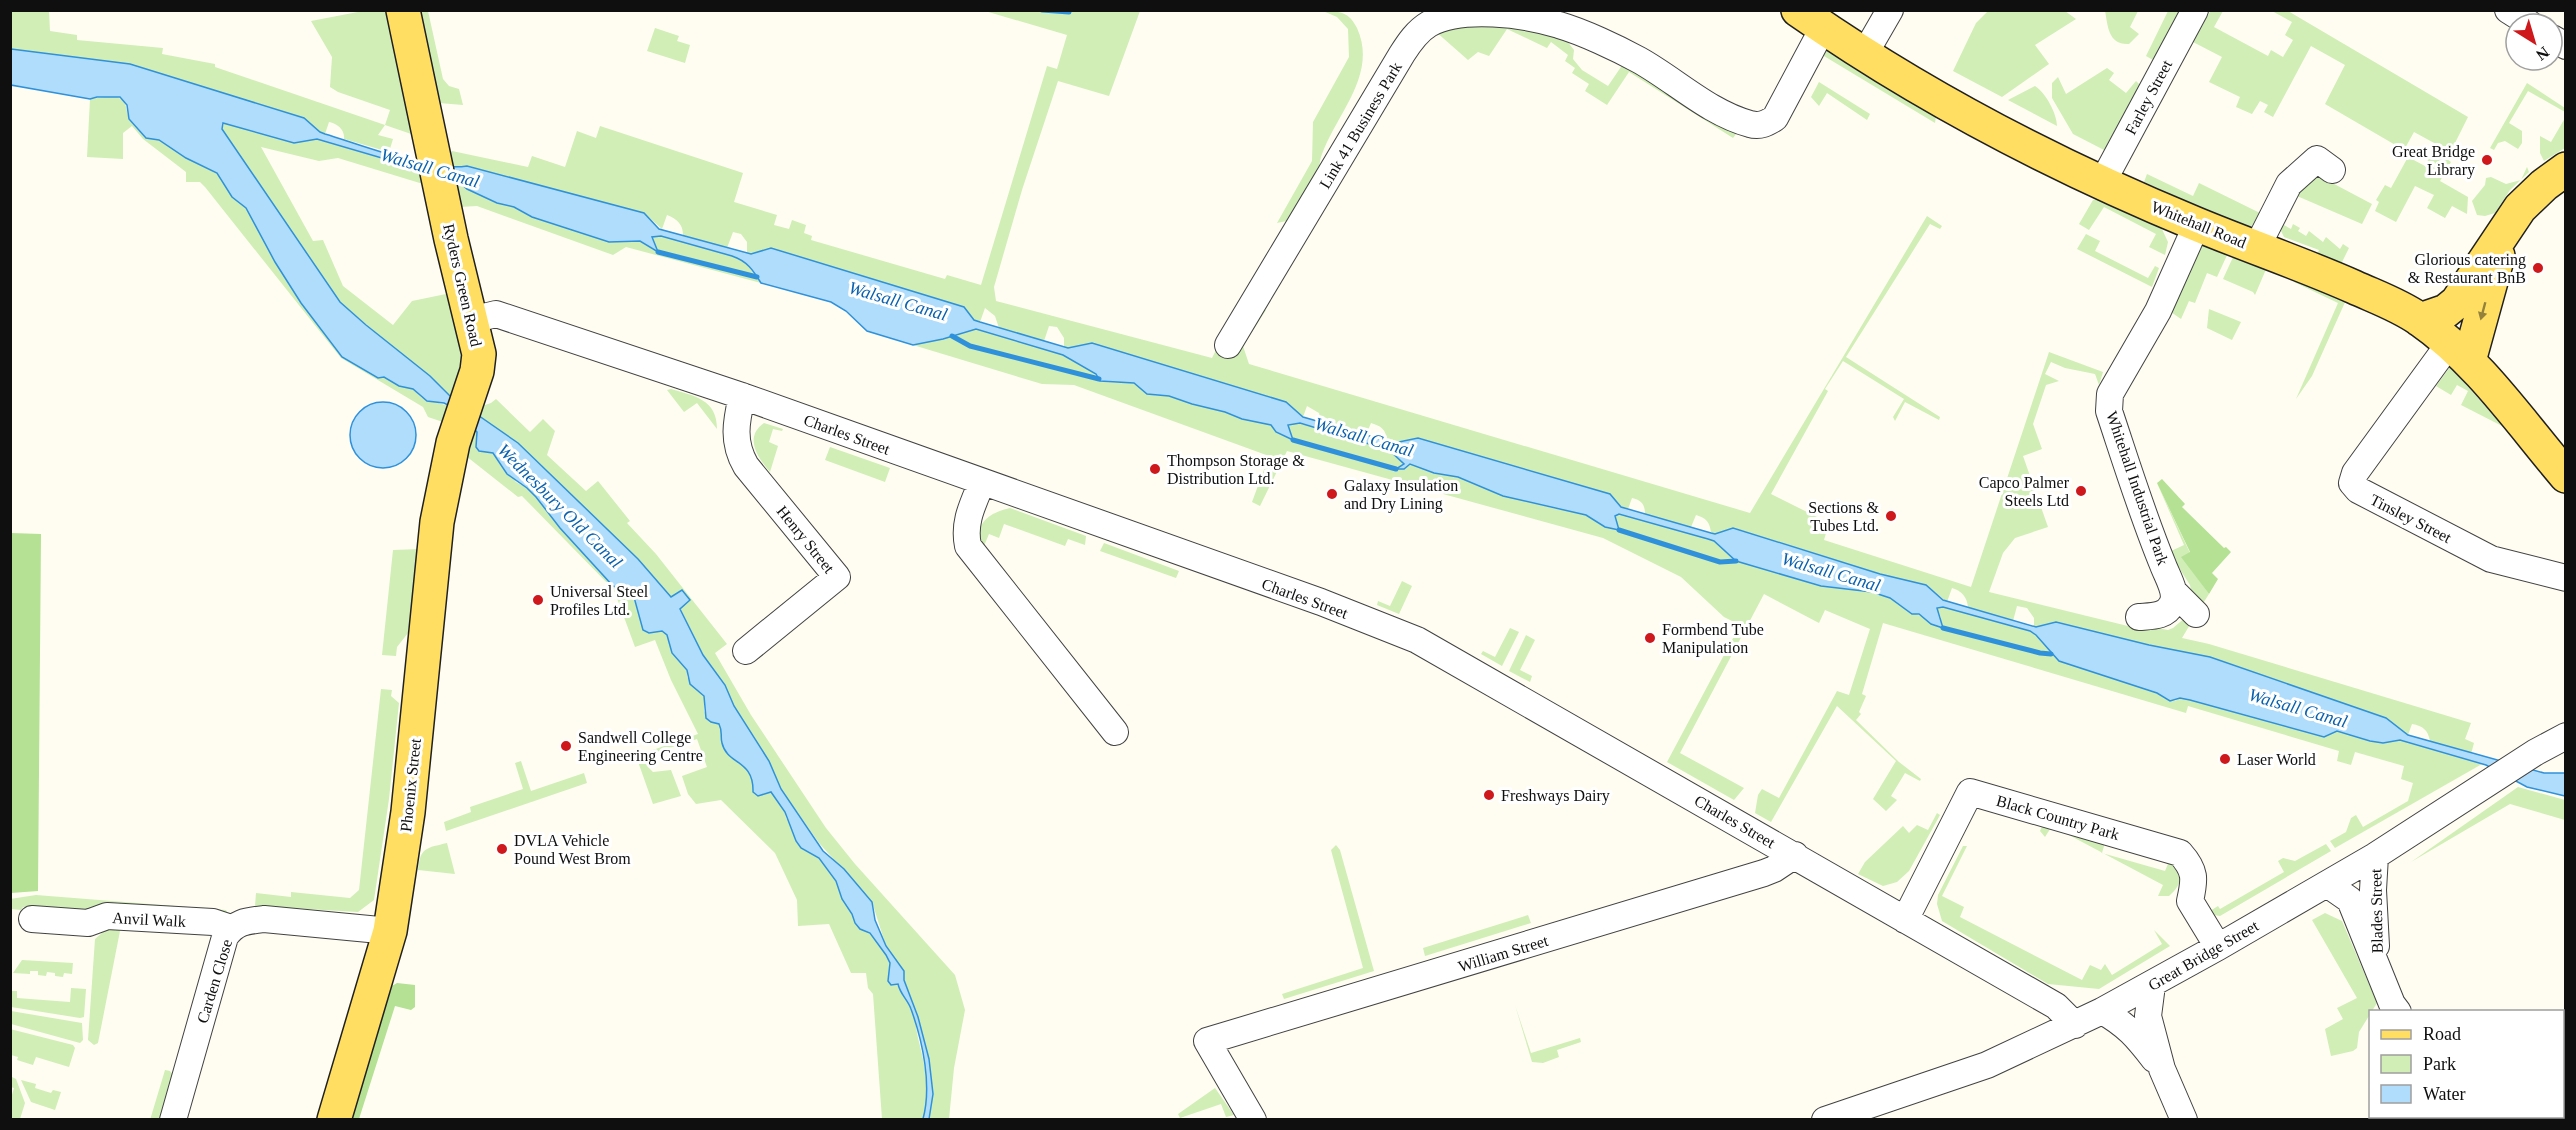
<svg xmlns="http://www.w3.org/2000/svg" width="2576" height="1130" viewBox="0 0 2576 1130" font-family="Georgia,serif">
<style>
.green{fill:#d1eeb6}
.forest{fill:#b4e193}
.water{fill:#b0ddfc;stroke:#2f91db;stroke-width:1.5}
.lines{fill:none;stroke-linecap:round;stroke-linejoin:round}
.stream{stroke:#2f91db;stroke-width:5}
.minor-casing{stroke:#424242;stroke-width:28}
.major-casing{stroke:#202020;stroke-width:36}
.minor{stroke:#fff;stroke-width:26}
.major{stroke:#ffde61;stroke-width:33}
.oneway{fill:#93813c}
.poi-dot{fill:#ce181b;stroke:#fff;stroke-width:2}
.labels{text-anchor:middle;stroke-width:6;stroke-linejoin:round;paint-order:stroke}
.street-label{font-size:16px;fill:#0f0f0f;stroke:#fff}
.poi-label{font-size:16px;fill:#0f0f0f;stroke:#fff;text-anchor:start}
.water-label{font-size:18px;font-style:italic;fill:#0a62af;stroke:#fff}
</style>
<rect width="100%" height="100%" fill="#fffdf1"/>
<!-- green -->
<path class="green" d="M2211 10 2223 11 2214 27 2268 56 2271 50 2283 57 2293 40 2285 35 2292 22 2272 11H2288L2468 117 2447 159 2451 162 2440 181 2468 197 2467 214 2452 206 2445 218 2427 208 2434 195 2415 186 2396 222 2375 211 2379 202 2376 200 2385 185 2391 188 2408 157 2425 166 2436 144 2414 132 2404 150 2325 104 2345 65 2311 46 2273 117 2264 112 2268 105 2260 101 2252 114 2236 107 2240 97 2209 82 2222 57 2193 42Z
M11 11H49L50 31 77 35V40L163 48 162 54 215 64V67L385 125 390 110 338 92 330 87 332 57 311 21 363 11H391L417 136 385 125 378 135 393 139 389 152 344 139C345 130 338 124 329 122L325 134 320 132 304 118 130 64 11 49Z
M421 11H428L443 79 449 86 459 89 463 105 439 103Z
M985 11H1140L1109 96 1058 81 1022 190 994 287 996 301 1212 358 1220 342 1260 308 1266 310 1243 346 1249 364 1750 513 1927 216 1942 226 1940 229 1930 224 1846 357 1940 417 1939 420 1905 402 1895 421 1893 417 1904 399 1843 361 1825 389 1828 391 1771 494 1829 523 1824 540 1971 587 2049 352 2103 372 2099 385 2095 374 2065 368 2051 362 2045 374 2059 381 2046 385 2033 424 2042 449 2023 456 2048 527 2015 538 2003 553 1989 592 2140 629V625L2168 630 2173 628 2186 617 2194 618 2182 638 2209 644 2471 723 2465 739 2474 743 2471 754 2430 741C2428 730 2423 726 2412 724L2408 735 2386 718 2210 657 2149 645 2056 622 2036 627H2034V618L2027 608 2017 606 2013 621 1968 607C1967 597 1962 591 1952 588L1947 602 1926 585 1880 574 1734 528 1715 534 1711 533C1710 522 1706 518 1696 515L1691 527 1645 514C1645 504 1641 500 1632 498L1628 509 1620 507 1610 494 1418 438 1398 443 1387 441C1386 429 1381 426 1371 423L1366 435 1321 422 1319 413 1307 406 1303 417 1286 402 1092 343 1068 348 1064 347V338L1057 327 1049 326 1044 341 999 328 995 316 985 308 980 322 974 320 964 307 771 248 755 254 747 253V242L741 234 733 232 727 248 683 235C683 224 677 219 667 215L662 229 644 213 467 166 453 168 450 153 452 151 528 167 532 156 565 167 577 131 596 138 600 126 743 173 734 202 777 215 774 225 789 229 792 220 806 225 804 233 812 236 811 240 945 279 947 275 981 285 1047 66 1057 69 1067 35Z
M1323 11C1340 11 1349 12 1357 28 1378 74 1337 113 1322 154 1319 161 1320 169 1317 176 1311 192 1300 206 1291 220L1277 223 1312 161 1313 122 1349 57 1348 29 1337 17Z
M1988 11H2065L2076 19 2035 45 2049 64 2002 97 1953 71 1976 23Z
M2105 11H2138L2130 27 2139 34 2129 44C2108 45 2108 26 2105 11Z
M2168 11H2180L2153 60 2146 56Z
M1515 23 1567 41 1574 50 1573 59 1582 70 1608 86 1623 64 1739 130 1733 138 1629 72 1607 105 1585 91 1589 84 1572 73 1575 68 1565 61 1568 55 1551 42 1547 48 1507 29 1489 56 1478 52 1468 60 1435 31 1440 28Z
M655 28 679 36 677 41 690 45 685 63 647 51Z
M1829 49 1936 116 1935 123 1819 53Z
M2107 68 2114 73 2109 80 2126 93 2136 81 2140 85 2104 150 2073 134 2052 98V83L2058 77 2066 94Z
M1819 82 1870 114 1867 120 1827 93 1819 106 1811 97Z
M2527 83 2565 108V112L2528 91 2509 123 2522 131V143L2518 149 2505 141 2498 143 2494 150 2490 148Z
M2035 86C2046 93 2057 114 2057 126L2008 100Z
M113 96C128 99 125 107 129 118 132 125 141 132 145 138L159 140 186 158 217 173 227 189 246 207 275 262 301 303 342 357 378 377H384L399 386 413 389 422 398 452 407 446 423 428 417 423 407 341 358 205 187 200 182H186V172L143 139 132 126 123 133V159L87 157 90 99Z
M2565 118V148L2544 161 2540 153V136L2551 142Z
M224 123 294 143 317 139 421 170 423 184 338 158 319 161 261 147 313 241 323 240 343 286 393 325 412 301 446 294 458 335 462 363 454 399 340 302 222 129Z
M2527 167 2529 172 2510 190 2495 213 2485 216 2477 215 2472 201 2485 185 2486 178 2491 177 2506 184 2521 180Z
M2147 174 2193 196 2199 183 2260 213C2256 222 2253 228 2243 228L2144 182Z
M2315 177H2321L2372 204 2362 224 2297 196 2302 186Z
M455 179 467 189 497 203 514 207 532 217 609 242 640 241 657 251 652 237 661 236 743 259 761 283 626 247 613 255 477 206 460 207Z
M2098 199 2160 225 2168 242 2165 255 2149 247 2156 234 2104 207 2089 230 2079 224 2093 200Z
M2282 224 2291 229 2293 224 2300 228 2298 231 2306 236 2309 231 2323 242 2326 237 2340 249 2343 244 2349 248 2341 264 2317 255 2319 250 2284 237 2280 229Z
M2086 234 2100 241 2095 251 2148 278 2155 266 2159 268 2152 287 2077 249Z
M2205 245 2228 253 2217 277 2207 273 2195 303 2189 301 2181 319 2168 310 2200 247Z
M2234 255 2267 267 2255 295 2253 292 2223 279Z
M2296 278 2346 300 2312 376 2296 399 2338 303 2294 282Z
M2209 309 2241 322 2232 340 2207 328Z
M976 329C1006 337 1086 354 1101 382L1134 383 1153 395 1169 396 1192 404 1225 412 1242 419 1265 423 1271 425 1277 432 1288 424 1300 423 1390 450 1404 464 1398 468 1404 469 1410 464C1418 464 1424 469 1432 472 1440 475 1450 474 1459 477 1490 489 1520 500 1552 508 1567 512 1589 511 1599 524L1619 514 1708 539 1714 541 1736 561 1821 586 1872 592 1890 598 1900 603 1907 611 1924 617 1931 624 1941 618 1937 607H1943L2030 631 2036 635 2059 661 2158 693 2164 698 2175 701 2180 698 2190 700 2324 737 2337 731 2370 741 2383 743 2400 740 2482 764 2335 848 2330 841 2346 832 2351 818 2356 815 2363 827 2408 801 2413 783 2401 779 2404 766 2355 752 2351 765 2337 761 2339 751 2188 706 2186 713 1883 623 1862 694 1866 696 1859 712 1861 714 1856 720 1899 762 1921 779 1920 781 1905 773 1891 796 1897 800 1886 811 1873 799 1896 761 1837 706 1771 822 1755 813 1758 795 1762 789 1779 798 1837 691 1849 695 1870 629 1825 610 1819 623 1764 594 1680 753 1744 788 1734 800 1667 762 1740 625 1724 617 1681 577 1603 538 1287 451 1260 506 1252 502 1269 456 1074 385 1042 384 913 345 943 339Z
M2450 367 2504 427 2461 405 2468 391 2457 385 2451 395 2436 386Z
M671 389C694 396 717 399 717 429L697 403 684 412 667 390Z
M496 399 530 432 543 419 555 431 547 455 586 491 598 481 630 521 627 523 656 554 727 644 715 653 751 715 826 828 855 864 955 975 965 1010 954 1068 949 1119H929L933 1094 929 1059 918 1017 904 979V971L886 946 872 902 819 843 781 789 769 761 734 706 725 685 703 655 680 608 687 602 672 598 638 559 518 443 477 416 482 406 491 403Z
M764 423 783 429 782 431 773 429 769 442 778 446 770 472C757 457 744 437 764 423Z
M472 426 477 432 476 447 493 453 516 482 527 488 536 497 560 528 613 586 630 592 634 598 643 630 649 633 662 631 667 635 672 653 687 670V677L704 696V711L711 722 719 724 723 731 722 744 749 770 753 783 771 792 777 798 785 812 786 818 792 826 796 842 801 848 819 858 836 881 842 899 852 914 855 923 870 933 886 955 890 963 889 973C896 984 905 994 911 1007 915 1016 916 1028 918 1038 925 1066 931 1090 923 1119H882L873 994 868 988 866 973H851L829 924 798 926 797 900 775 853 721 800 696 804 688 794 682 776 707 767 697 739 644 756 648 767 653 772 671 770 681 796 653 804 636 756 698 734 671 680 655 640 635 647 614 590 522 496 518 497 466 456Z
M830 447 890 468 885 482 825 460Z
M2157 483 2190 553 2182 557 2209 594 2200 608 2192 595 2190 585 2169 552 2184 545Z
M1010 508 1086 536 1085 545 1068 539 1065 546 1004 524 999 538 989 534 984 546 979 536C980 518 994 512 1010 508Z
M1104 543 1179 571 1176 578 1100 551Z
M420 549 408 633 397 647 396 656 382 655 393 550Z
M1402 581 1412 586 1399 614 1377 605 1378 601 1390 606Z
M1510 628 1519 632 1502 666 1481 654 1483 651 1495 657Z
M1526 635 1535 640 1520 670 1532 676 1530 682 1509 671Z
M381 689 392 690 391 696 399 703 389 799 374 900 358 912 255 906 256 893 291 897V892L350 898 359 890Z
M521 761 531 791 584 773 587 783 446 831 444 822 471 812 470 807 523 789 515 763Z
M2518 787 2565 800V820L2510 804 2411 862Z
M1937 813 1940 815 1909 871 1897 882 1883 886 1858 874 1865 862 1903 826 1909 833 1917 825 1928 830Z
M2043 824 2106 839 2102 853 2165 871 2170 859C2185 871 2183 884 2169 896H2158L2163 885 2052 826 2045 837 2040 831Z
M447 843 455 874 418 870C420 847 427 848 447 843Z
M2326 844 2331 851 2220 916 2214 915 2210 911 2218 906 2220 909 2284 872 2278 861 2283 858 2295 861Z
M1336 845 1340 850 1374 971 1284 999 1282 994 1363 968 1331 850Z
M1963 846H1967L1942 896 1964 907 1960 917 2082 980 2090 965 2101 970 2105 964 2112 975 2162 944 2154 930 2170 946 2099 989 2048 984 1942 921 1937 904 1938 895Z
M36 895 226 910 230 918 23 907 21 910 11 909 10 899Z
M2325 913 2342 921 2377 1003 2359 1032 2357 1048 2353 1051 2331 1056 2325 1029 2343 1019 2337 1008 2357 998 2312 920Z
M1528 915 1531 923 1425 956 1423 948Z
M110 926 117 927 120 931 98 1043 94 1045 88 1040 95 939Z
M22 960 73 963 72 974 64 973 63 977 55 976V973L47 972 46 976 38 975V971H30V974L13 973Z
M71 988 86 989 84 1017 80 1018 11 1007V991H17V998L70 1002Z
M1515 1005 1531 1053 1580 1038 1581 1042 1557 1050 1559 1057 1543 1063 1532 1062Z
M11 1011 82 1023 83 1040 80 1043 11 1024Z
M10 1029 73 1045 75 1048 69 1067 36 1057 33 1065 17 1060 18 1057 11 1055Z
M165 1070 170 1071 174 1076 161 1119 150 1120Z
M12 1077 16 1079 25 1103 20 1119H11V1098L14 1088 11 1087Z
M21 1080 36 1084 35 1088 51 1093 53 1090 61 1092 55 1110 31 1102Z
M1215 1088 1234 1115 1226 1117 1221 1104 1180 1118 1178 1114Z"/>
<!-- forest -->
<path class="forest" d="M2162 479 2185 504 2182 507 2224 548 2226 547 2231 552 2212 573 2218 579 2209 594 2181 557 2190 552 2157 483Z
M11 533 41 534 38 891 11 893Z
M397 983 415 985V1007L411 1010 395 1006 359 1119H352L392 986Z"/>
<!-- water -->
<path class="water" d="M11 49 130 64 304 118 320 132 325 134C362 145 430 172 467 166L644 213 659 229 751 254 771 248 964 307 974 320 980 322 1068 348 1092 343 1286 402 1303 417 1394 443 1418 438 1610 494 1621 507 1711 533 1715 534 1733 528 1880 574 1926 585 1943 600 2036 627 2056 622 2149 645 2210 657 2386 718 2408 735 2544 773H2565V796L2527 787 2486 765 2400 740 2383 743 2370 741 2337 731 2324 737 2190 700 2180 698 2170 701 2157 693 2059 661 2036 635 2030 631 1943 607 1937 608 1943 628 1931 624 1919 614H1912L1890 598 1872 592 1821 586 1736 561 1714 541 1708 539 1619 514 1615 516 1619 530 1605 527 1586 515 1503 496 1458 477 1434 473 1410 464 1404 469H1396L1404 464 1389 450 1300 423 1288 425 1293 440 1276 432 1271 425 1242 419 1225 412 1192 404 1169 396 1147 394 1134 383 1100 381 1096 374 1063 355 976 329 943 339 913 345 867 331 846 311 831 302 761 283C753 270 747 261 732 256L661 236 652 237 658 252 640 241 609 242 532 217 514 207 497 203 467 189 457 180 416 168 317 139 294 143 223 123 222 129 340 302 366 325 430 376 449 395 518 443 638 559 671 597 682 590 690 600 680 609 703 655 725 685 734 706 769 761 781 789 823 851 844 869 872 902 875 920 886 946 904 971V980L918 1017 929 1059 933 1094 929 1119H923C932 1086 923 1042 911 1009 908 1000 900 994 898 984L891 985 888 981 890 963 886 955 870 933 860 929 855 923 852 914 842 899 836 881 819 858 801 848 796 841 785 812 771 792 758 796 753 792C754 759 727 765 722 743 720 736 723 732 719 724L711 722 706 718 704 696 690 684 687 670 672 653 667 635 662 631 649 633 643 630 634 597 630 592 613 586 560 528 536 497 527 488 507 474 493 453 479 451 476 447 477 432 452 407 444 403 427 401 413 389 399 386 384 377 378 378 342 357 301 303 275 262 246 208 232 197 217 173 186 158 159 140 146 138 129 119 127 105 120 97H97L90 99 11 85Z
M350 435a33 33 0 1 1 66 0a33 33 0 1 1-66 0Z"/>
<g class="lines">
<!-- stream -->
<path class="stream" d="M1042 10 1069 12
M658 252 757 277
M952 336 970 346 1099 379
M1293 440 1396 469
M1619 530 1720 562 1736 561
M1943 628 2040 653 2051 654"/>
<defs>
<path id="minor" d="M2508 10 2530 24
M2552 38 2566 46
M1864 55 1890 10
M2102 183 2195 10
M2257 247 2289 184 2317 159 2332 170
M471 320 496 314 742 396 1321 602 1417 640 2056 1006 2075 1025
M2449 344 2355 473 2352 483 2358 490 2491 559 2566 578
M1228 345 1402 54C1409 43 1417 31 1429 24 1461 6 1525 14 1559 25 1583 32 1617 48 1639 60 1675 80 1709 113 1750 124 1760 127 1767 123 1775 118L1823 28
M742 396C736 422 732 442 746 466L837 577 746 651
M982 482C973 504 963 522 968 546L1115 732
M2174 592 2196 614
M2139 617C2151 616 2166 617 2172 604 2178 593 2167 576 2163 565 2142 514 2126 462 2109 411L2110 394 2158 311 2197 224
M2375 856 2373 890 2376 946
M2327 884 2350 900 2392 1004 2398 1012
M32 919 88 923 107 916 213 922 231 928
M1905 920 1970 792 2180 853C2196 871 2195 879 2190 901L2218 947
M2152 985 2148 1016 2162 1069 2184 1120
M2102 1011C2127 1025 2137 1037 2154 1059
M2562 1054 2566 1055
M173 1120 225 937C235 922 246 921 264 919L390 931
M1253 1120 1207 1041 1764 873 1774 869 1795 855
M1825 1120 1987 1065 2102 1011 2218 947 2375 856 2536 752 2566 736"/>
<path id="major" d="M1798 10C1921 96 2058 167 2196 224 2249 246 2302 264 2354 287 2376 297 2399 305 2419 319 2478 360 2520 422 2566 476
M2420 320 2446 311 2457 302 2520 208 2544 185 2566 169
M2469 361 2498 256
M334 1120 390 931 408 812 437 522 453 443 477 371 479 354 451 239 403 10"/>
</defs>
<!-- minor casing -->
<use href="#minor" class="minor-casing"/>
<!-- major casing -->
<use href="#major" class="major-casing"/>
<!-- minor -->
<use href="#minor" class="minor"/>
<!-- major -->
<use href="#major" class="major"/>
</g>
<!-- one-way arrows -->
<defs><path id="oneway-solid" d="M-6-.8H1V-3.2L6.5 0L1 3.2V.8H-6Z" transform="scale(1.5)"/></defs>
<use class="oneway" href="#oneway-solid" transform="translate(2483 311) rotate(105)"/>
<!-- markers -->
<g class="poi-dot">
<circle cx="2487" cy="160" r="6"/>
<circle cx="2538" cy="268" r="6"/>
<circle cx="1155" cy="469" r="6"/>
<circle cx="2081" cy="491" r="6"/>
<circle cx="1332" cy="494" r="6"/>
<circle cx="1891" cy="516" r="6"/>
<circle cx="538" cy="600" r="6"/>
<circle cx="1650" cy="638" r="6"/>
<circle cx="566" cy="746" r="6"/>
<circle cx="2225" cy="759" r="6"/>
<circle cx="1489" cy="795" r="6"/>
<circle cx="502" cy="849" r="6"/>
</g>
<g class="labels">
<!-- street labels -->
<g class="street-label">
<text transform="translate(2148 97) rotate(-62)" y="6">Farley Street</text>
<text transform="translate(1360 125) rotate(-59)" y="6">Link 41 Business Park</text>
<text transform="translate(2199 224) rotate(22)" y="6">Whitehall Road</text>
<text transform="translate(463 285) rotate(77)" y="6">Ryders Green Road</text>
<text transform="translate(847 434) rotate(20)" y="6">Charles Street</text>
<text transform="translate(2138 488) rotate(71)" y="6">Whitehall Industrial Park</text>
<text transform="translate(2411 518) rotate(27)" y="6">Tinsley Street</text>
<text transform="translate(806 539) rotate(51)" y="6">Henry Street</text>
<text transform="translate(1305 598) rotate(20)" y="6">Charles Street</text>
<text transform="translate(410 785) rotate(-84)" y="6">Phoenix Street</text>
<text transform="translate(2058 817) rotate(16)" y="6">Black Country Park</text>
<text transform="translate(1735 821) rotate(30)" y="6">Charles Street</text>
<text transform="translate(2376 911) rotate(-91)" y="6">Blades Street</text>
<text transform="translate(149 919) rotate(3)" y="6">Anvil Walk</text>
<text transform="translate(1503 953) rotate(-17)" y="6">William Street</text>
<text transform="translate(2203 955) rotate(-30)" y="6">Great Bridge Street</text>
<text transform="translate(214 981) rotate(-73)" y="6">Carden Close</text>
</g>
<!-- poi labels -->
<g class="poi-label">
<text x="2475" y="157" text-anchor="end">Great Bridge<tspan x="2475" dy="18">Library</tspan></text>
<text x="2526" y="265" text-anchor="end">Glorious catering<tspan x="2526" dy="18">&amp; Restaurant BnB</tspan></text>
<text x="1167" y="466">Thompson Storage &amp;<tspan x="1167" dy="18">Distribution Ltd.</tspan></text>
<text x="2069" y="488" text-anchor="end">Capco Palmer<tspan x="2069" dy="18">Steels Ltd</tspan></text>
<text x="1344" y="491">Galaxy Insulation<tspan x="1344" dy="18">and Dry Lining</tspan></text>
<text x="1879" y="513" text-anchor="end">Sections &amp;<tspan x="1879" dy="18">Tubes Ltd.</tspan></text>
<text x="550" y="597">Universal Steel<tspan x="550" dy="18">Profiles Ltd.</tspan></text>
<text x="1662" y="635">Formbend Tube<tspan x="1662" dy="18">Manipulation</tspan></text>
<text x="578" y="743">Sandwell College<tspan x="578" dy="18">Engineering Centre</tspan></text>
<text x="2237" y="765">Laser World</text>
<text x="1501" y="801">Freshways Dairy</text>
<text x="514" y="846">DVLA Vehicle<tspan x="514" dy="18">Pound West Brom</tspan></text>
</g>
<!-- water labels -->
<g class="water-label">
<text transform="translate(430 168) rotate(16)" y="6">Walsall Canal</text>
<text transform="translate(898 301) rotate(16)" y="6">Walsall Canal</text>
<text transform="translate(1364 437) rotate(16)" y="6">Walsall Canal</text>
<text transform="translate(560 506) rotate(45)" y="6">Wednesbury Old Canal</text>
<text transform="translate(1831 572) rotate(16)" y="6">Walsall Canal</text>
<text transform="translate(2298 708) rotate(16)" y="6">Walsall Canal</text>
</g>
</g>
<!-- border -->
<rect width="2576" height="1130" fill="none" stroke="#0f0f0f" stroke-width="24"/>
<!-- legend -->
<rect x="2369" y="1010" width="195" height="108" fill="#ffffff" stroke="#9f9f9f" stroke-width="1.5"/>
<rect x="2381" y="1030" width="30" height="9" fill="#ffde61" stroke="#9f9f9f" stroke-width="1.5"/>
<text x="2423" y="1040" font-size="18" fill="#0f0f0f">Road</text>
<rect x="2381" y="1055" width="30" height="18" fill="#d1eeb6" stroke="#9f9f9f" stroke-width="1.5"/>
<text x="2423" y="1070" font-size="18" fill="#0f0f0f">Park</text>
<rect x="2381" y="1085" width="30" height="18" fill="#b0ddfc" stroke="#9f9f9f" stroke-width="1.5"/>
<text x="2423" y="1100" font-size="18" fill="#0f0f0f">Water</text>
<!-- north arrow -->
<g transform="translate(2534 42) rotate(143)"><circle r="28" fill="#ffffff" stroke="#9f9f9f" stroke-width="1.5"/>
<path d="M0-4.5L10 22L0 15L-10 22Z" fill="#ce181b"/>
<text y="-9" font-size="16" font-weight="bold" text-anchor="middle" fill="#0f0f0f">N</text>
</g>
</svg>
